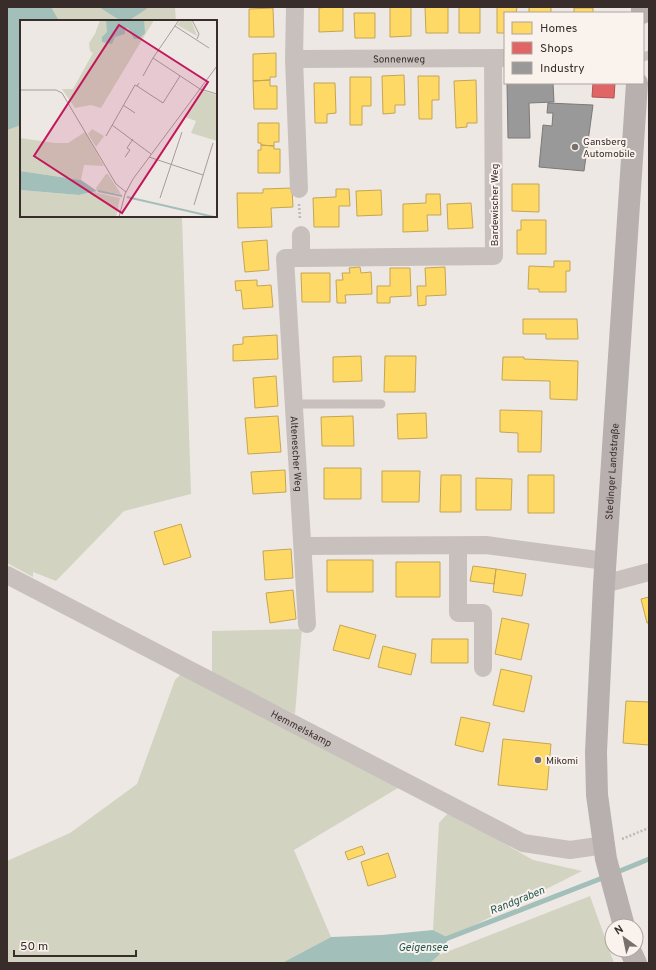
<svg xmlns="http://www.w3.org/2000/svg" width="656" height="970" viewBox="0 0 656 970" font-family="Overpass,sans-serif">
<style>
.green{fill:#d2d3c0}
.water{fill:#a2bfba}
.homes{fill:#ffd966;stroke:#c4a554}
.shops{fill:#e06666;stroke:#ae5554}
.industry{fill:#999;stroke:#7c7978}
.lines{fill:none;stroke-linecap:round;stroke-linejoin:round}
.stream{stroke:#a2bfba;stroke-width:5}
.path{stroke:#c0b9b6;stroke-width:2.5;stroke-dasharray:2 2;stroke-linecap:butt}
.lane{stroke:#c8c0bd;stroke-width:9}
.street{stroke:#c8c0bd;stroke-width:18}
.secondary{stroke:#b8b0ae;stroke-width:22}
.poi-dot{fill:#786e6c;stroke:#faf2ed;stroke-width:1.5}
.labels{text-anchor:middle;stroke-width:4;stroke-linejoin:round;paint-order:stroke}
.street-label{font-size:10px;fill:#392d2b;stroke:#faf2ed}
.poi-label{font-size:10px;fill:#392d2b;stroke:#faf2ed;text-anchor:start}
.water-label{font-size:11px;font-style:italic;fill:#225953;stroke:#faf2ed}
.inset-river{fill:none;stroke:#a2bfba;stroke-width:2}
.inset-road{fill:none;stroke:#a69d9b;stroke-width:1}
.view{fill:#c2185b;fill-opacity:0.15;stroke:#c2185b;stroke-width:2}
.inset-edge{fill:none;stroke:#392d2b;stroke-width:2}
</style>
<rect width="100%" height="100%" fill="#eee8e5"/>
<!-- green -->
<path class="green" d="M7 7H175L176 21H21V216H182L191 494 124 511 56 581 33 572V577L7 563Z
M302 629 295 714 212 674V631Z
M183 672 403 785 294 850 331 937 282 963H7V861L70 833 137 784 175 680Z
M449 812 533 860 582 871 449 938 433 930 439 823Z
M590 896 614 963H430L439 955Z"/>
<!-- water -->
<path class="water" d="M7 7H51L59 21H21V125L7 130Z
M99 7H149C122 26 126 24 99 7Z
M433 930 449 938 439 955 430 963H282L331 937 382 935Z"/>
<!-- homes -->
<path class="homes" d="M327 7H343V31L319 32V8Z
M390 7H411V36L390 37Z
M425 7H448V33H426Z
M459 7H480V33H459Z
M497 7H517L516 13H505V33H497Z
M529 7H551V13H529Z
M273 8 274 37H249V9Z
M574 8H593V13H574Z
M354 13H375V38H355Z
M276 53V77H270V80L253 81V54Z
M404 75 405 105H395V113L383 114 382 76Z
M418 76H439V100H432V119H419Z
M350 77H371V106H362V125H350Z
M270 80V86H277V109H254L253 81Z
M476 80 477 123H467V127L456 128 454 81Z
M314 83H335L336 113 327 114V123H315Z
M258 123H279V142H274V146L261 145V143H258Z
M261 145 274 146V149H280V173H258V150H261Z
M512 184H539V212L512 211Z
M292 188 293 207 271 208 272 227 238 228 237 193H263V189Z
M336 189H349L350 206H339V227H314L313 198 336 197Z
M381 190 382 215 357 216 356 191Z
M426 194H440L441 215H427L428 231 403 232V204L426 203Z
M471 203 473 228 448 229 447 204Z
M521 220H546V254H517V230H521Z
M267 240 269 270 245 272 242 242Z
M554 261H570V271H566V292H539V289H528L529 266 554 267Z
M360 267 361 273 371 272 372 294 345 295 346 303H337L336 280H343L342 273H350L349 268Z
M445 267 446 295 426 296V305L418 306 417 286H426L425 268Z
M390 268H410L411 296 390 297V303H377V286H390Z
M301 273H330V302H302Z
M257 280V286L271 285 273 307 243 309 241 290 236 291 235 281Z
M523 319H577L578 339H546V334H523Z
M277 335 278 359 233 361V345L243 344V337Z
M361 356 362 381 333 382V357Z
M385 356H416L415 392H384Z
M503 357H524V359L578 361 577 400 550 399V381L502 380Z
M276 376 278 406 255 408 253 378Z
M500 410 542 411 541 452H518V433L500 432Z
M426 413 427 438 398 439 397 414Z
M278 416 281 452 248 454 245 418Z
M353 416 354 446H322L321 417Z
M324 468H361V499H324Z
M285 470 286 492 253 494 251 472Z
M382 471H420L419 502H382Z
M441 475H461V512H440Z
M528 475H554V513H528Z
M476 478 512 479 511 510H476Z
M181 524 191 557 164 565 154 532Z
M291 549 293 578 265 580 263 551Z
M327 560H373V592H327Z
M396 562H440V597H396Z
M473 566 496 569 494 584 470 581Z
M496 569 526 574 522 596 493 592Z
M293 590 296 619 270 623 266 593Z
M649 597V623H647L641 599Z
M502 618 529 624 521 660 495 654Z
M340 625 376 635 369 659 333 650Z
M432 639H468V663H431Z
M383 646 416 654 411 675 378 667Z
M501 669 532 676 524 712 493 705Z
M626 701 649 702V745L623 743Z
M461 717 490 723 483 752 455 745Z
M503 739 551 744 547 790 498 785Z
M362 846 365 854 348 860 345 852Z
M388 853 396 877 368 886 361 862Z"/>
<!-- shops -->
<path class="shops" d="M593 83H615L614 98 592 97Z"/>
<!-- industry -->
<path class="industry" d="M507 83H553L554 102 529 103 530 138H508Z
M548 103 593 105 584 171 539 167 543 125 552 126 553 113H547Z"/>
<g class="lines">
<!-- stream -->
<path class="stream" d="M615 873 649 859
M443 940 605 877"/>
<!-- path -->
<path class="path" d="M299 204 300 219
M622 839 649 828"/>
<!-- lane -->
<path class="lane" d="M643 57 649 55
M294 404H381"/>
<!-- street -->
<g class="street">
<path id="s1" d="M295 7 294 59 505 58"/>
<path d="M294 59 299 189"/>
<path id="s2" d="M301 235V258H285L307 624"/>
<path d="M301 258 494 256 493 58"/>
<path d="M303 546 486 545 605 561"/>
<path d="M458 546V613H483V668"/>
<path id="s3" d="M7 575 523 843 570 850 605 845"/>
<path d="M604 584 649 572"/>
</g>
<!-- secondary -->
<g class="secondary">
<path d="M642 13V7"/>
<path id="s4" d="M624 926 606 859 597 795 596 752 604 584 637 83"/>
<path d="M630 950 636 963"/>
</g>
</g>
<!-- markers -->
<g class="poi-dot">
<circle cx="575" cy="147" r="4"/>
<circle cx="538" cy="760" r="4"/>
</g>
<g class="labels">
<!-- street labels -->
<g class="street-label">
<text dy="4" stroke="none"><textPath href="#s1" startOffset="157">Sonnenweg</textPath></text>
<text transform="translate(494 205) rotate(-90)" y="4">Bardewischer Weg</text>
<text dy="4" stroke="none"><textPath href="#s2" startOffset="235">Altenescher Weg</textPath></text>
<text dy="4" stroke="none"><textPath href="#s4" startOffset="458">Stedinger Landstraße</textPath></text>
<text dy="4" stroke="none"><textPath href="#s3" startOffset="332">Hemmelskamp</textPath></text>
</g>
<!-- poi labels -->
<g class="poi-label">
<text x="583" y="145">Gansberg<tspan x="583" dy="12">Automobile</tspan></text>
<text x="546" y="764">Mikomi</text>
</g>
<!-- water labels -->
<g class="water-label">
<text transform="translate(517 900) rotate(-22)" y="4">Randgraben</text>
<text x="423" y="951">Geigensee</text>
</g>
</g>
<!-- overview -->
<g transform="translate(20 20)">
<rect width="197" height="197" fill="#eee8e5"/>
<path d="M80 0H134L81 88 71 85 55 88 42 69H53L73 33 70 31 69 23 75 14ZM161 0H171L177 16 157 5ZM183 71 197 75V121L171 113 176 101 165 97ZM72 109 84 116 76 127 68 114ZM65 112 84 146 64 145 61 160 0 151V118L35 123H48ZM86 154H88L101 174 77 171 76 168ZM0 170 59 175 74 172 100 178 96 197H1Z" fill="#d2d3c0"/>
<path d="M86 0H124L125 13 119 19H114L108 8 105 9V14L95 17 92 24 82 22V17L87 12ZM0 151 61 160 77 171 59 175 0 170Z" fill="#a2bfba"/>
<path class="inset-river" d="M78 171 102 176M107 177 194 197"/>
<path class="inset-road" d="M159 0 133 38 180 69 197 74M172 0 179 14 177 19M155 6 189 28M123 56 133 38M117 66 143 83 160 56M0 70H36L42 73 96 164 106 172M103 85 115 93M92 105 131 134M86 116 115 65 117 66 119 63M105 137 110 130 107 128 113 119M129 137 183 155M140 178 162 112M174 185 193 123M99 197 105 174 113 159 197 46"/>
<path class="view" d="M99 5 188 62 102 193 14 136Z"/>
<rect width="197" height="197" class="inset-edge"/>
</g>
<!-- border -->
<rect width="656" height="970" fill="none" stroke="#392d2b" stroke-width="16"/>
<!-- legend -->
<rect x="504" y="12" width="140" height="72" fill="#faf2ed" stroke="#ada39f"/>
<rect x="512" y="22" width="20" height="12" fill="#ffd966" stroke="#ada39f"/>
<text x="540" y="32" font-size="12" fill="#392d2b">Homes</text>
<rect x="512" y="42" width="20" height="12" fill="#e06666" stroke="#ada39f"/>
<text x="540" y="52" font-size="12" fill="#392d2b">Shops</text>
<rect x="512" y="62" width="20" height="12" fill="#999999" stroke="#ada39f"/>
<text x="540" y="72" font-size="12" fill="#392d2b">Industry</text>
<!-- north arrow -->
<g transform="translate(624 938) rotate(327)"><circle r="19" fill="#faf2ed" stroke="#ada39f"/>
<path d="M0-3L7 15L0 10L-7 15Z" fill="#786e6c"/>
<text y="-6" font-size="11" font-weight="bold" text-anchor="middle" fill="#392d2b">N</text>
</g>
<!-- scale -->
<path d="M14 950v6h122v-6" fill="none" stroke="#392d2b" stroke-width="2"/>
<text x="20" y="950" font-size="12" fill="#392d2b" stroke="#faf2ed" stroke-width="3" paint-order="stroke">50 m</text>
</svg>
